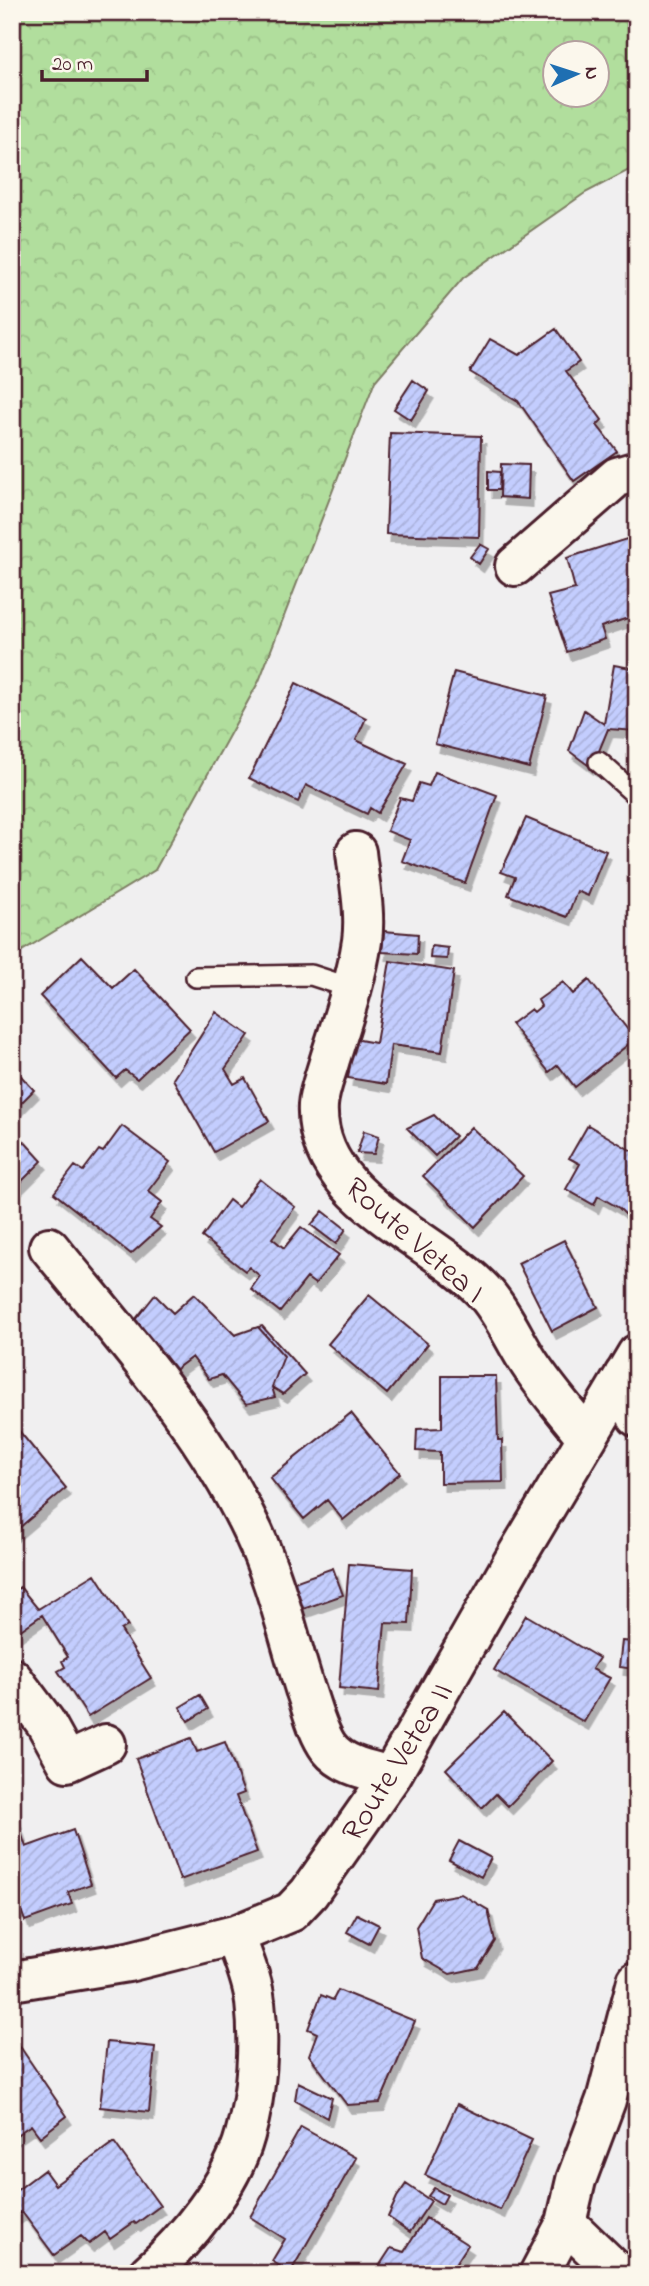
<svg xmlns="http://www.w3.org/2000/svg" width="649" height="2286" viewBox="0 0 649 2286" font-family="'Indie Flower',sans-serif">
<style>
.forest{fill:url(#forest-crowns);stroke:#7e7e64;stroke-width:2;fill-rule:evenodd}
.building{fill:url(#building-hatch);stroke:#4a1f2b;stroke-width:2;filter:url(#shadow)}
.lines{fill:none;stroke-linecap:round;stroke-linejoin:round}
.service-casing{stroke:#4a1f2b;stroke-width:24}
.minor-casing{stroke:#4a1f2b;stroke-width:44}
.service{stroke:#fbf7ec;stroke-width:19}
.minor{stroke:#fbf7ec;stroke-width:38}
.labels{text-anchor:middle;stroke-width:7;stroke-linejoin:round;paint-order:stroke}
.street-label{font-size:32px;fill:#4a1f2b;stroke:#fbf7ec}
</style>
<defs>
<pattern id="forest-crowns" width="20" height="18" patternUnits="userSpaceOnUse" patternTransform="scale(1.75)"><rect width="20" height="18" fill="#b1de9d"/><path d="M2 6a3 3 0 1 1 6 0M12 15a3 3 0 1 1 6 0" fill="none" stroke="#9abe87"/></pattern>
<pattern id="building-hatch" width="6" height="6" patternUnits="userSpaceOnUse" patternTransform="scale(1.75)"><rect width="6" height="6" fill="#c3cdfe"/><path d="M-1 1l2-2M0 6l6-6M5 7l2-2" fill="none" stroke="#a9b0da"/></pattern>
<filter id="shadow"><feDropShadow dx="4.5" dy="8" stdDeviation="0" flood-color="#0004"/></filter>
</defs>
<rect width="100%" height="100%" fill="#f0eff0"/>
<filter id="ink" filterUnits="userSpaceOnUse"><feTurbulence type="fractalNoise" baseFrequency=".0143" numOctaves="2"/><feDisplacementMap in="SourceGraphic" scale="14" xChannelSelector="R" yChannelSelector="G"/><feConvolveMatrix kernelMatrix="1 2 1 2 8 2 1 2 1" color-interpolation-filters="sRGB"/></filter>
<g filter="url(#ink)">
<!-- forest -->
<path class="forest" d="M12 12H637V166L585 193 463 278 375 381 259 681 155 870 12 957ZM554 52H596V94H554Z"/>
<!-- building -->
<path class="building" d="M556 329 579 362 566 371 602 420 597 425 617 451 574 481 518 401 470 372 490 339 519 355Z
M413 380 429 391 411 420 394 409Z
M390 433 481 436 479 537 386 534Z
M501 464 529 465 528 499 500 497Z
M488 471 500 472 499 490H488Z
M636 536 637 615 601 627 605 639 567 652 548 596 575 589 567 558Z
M480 544 489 549 479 564 470 557Z
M614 665 637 669V731L608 729 592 768 569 751 584 710 604 724Z
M454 672 547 696 529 768 435 744Z
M296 683 366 718 356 740 407 764 378 813 370 808 367 814 306 785 298 802 249 778Z
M435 772 497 795 465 883 402 861 410 840 387 831 400 798 412 801 419 783 429 786Z
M526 818 606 851 588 896 577 891 567 917 508 895 515 877 501 872Z
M384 931 418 934 417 954 382 952Z
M431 946 448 948 447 959 430 958Z
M82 956 113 988 134 969 190 1029 137 1079 125 1070 116 1078 40 996Z
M390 961 454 971 442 1052 391 1045 386 1084 348 1078 354 1039 376 1043Z
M589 980 635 1039 575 1087 558 1065 549 1072 511 1024 531 1009 534 1012 541 1006 538 1000 563 982 573 994Z
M216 1012 249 1035 225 1069 234 1084 245 1078 269 1121 214 1152 173 1079Z
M21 1076 34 1090 12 1112V1083Z
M434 1115 455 1136 435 1156 407 1128Z
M588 1125 637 1154V1226L619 1208 598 1196 594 1205 566 1189 580 1164 569 1158Z
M122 1126 170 1162 148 1191 162 1202 150 1219 161 1227 131 1254 54 1193 75 1166 83 1171 99 1150 103 1152Z
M471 1127 523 1176 475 1227 423 1176Z
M12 1128 42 1161 12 1191Z
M364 1131 379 1136 374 1154 357 1153Z
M260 1179 295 1207 272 1238 284 1248 301 1227 339 1255 315 1284 307 1278 280 1312 251 1289 260 1276 249 1267 245 1271 202 1237 229 1200 238 1207Z
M323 1211 346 1229 336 1244 311 1225Z
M564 1240 598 1307 552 1331 518 1263Z
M194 1294 235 1335 258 1327 284 1356 272 1387 275 1397 246 1404 222 1375 209 1379 192 1357 173 1371 135 1320 155 1295 173 1313Z
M369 1295 428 1344 387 1394 328 1344Z
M262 1326 305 1374 283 1394 272 1387 284 1356 258 1327Z
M442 1376H496L498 1440H502L503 1482 440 1483V1452L416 1451 417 1429 442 1428Z
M351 1413 400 1473 343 1520 327 1500 304 1519 270 1478Z
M15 1426 66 1488 12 1534V1428Z
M349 1564 412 1569 409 1624 385 1623 379 1692 339 1688Z
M333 1568 343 1595 303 1609 294 1582Z
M95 1574 128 1626 121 1630 151 1678 88 1717 58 1671 65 1667 62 1661 68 1657 42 1615 12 1636V1593L20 1587 38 1609Z
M526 1615 599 1658 592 1669 610 1678 584 1722 494 1670Z
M622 1641 637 1642 635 1669 619 1667Z
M200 1695 208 1709 188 1721 180 1707Z
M504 1712 552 1761 508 1806 496 1794 482 1808 446 1769Z
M191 1738 197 1752 225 1742 244 1793 236 1796 257 1852 180 1880 136 1759Z
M13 1809 26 1847 73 1830 91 1884 68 1892 72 1904 25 1921 21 1910 12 1913Z
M459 1841 491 1858 481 1877 449 1860Z
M461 1894 488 1910 495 1941 478 1968 450 1974 422 1958 416 1927 433 1899Z
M357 1914 379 1925 369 1944 347 1932Z
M338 1990 415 2021 380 2103 347 2105 309 2055 317 2033 308 2029 321 1995 333 2000Z
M107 2042 155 2047 149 2112 100 2107Z
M19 2045 67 2116 40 2137 31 2125 12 2138V2050Z
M298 2082 332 2098 327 2118 295 2100Z
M457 2104 532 2140 500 2210 425 2175Z
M301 2127 356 2158 290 2273 272 2261 285 2239 250 2217Z
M114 2142 160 2206 136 2224 134 2222 110 2239 105 2232 89 2244 81 2236 54 2255 22 2212 13 2218 12 2194 44 2170 55 2185Z
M406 2184 431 2201 410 2232 388 2217 397 2197Z
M434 2188 447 2195 442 2204 428 2196Z
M426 2218 468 2245 449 2274H374L391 2248 404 2252Z
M12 2260 19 2274H12Z"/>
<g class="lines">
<defs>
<path id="service" d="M599 762 637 796
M196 977 311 975 351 988"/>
<path id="minor" d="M515 566 617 477 637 471
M356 852C359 881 366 912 362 941 356 981 342 1021 330 1059 326 1074 319 1090 318 1105 313 1200 435 1236 487 1295 503 1314 513 1337 526 1358 543 1386 567 1412 587 1438
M49 1247C122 1337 203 1425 253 1532 277 1583 288 1636 305 1689 312 1708 317 1732 329 1748 344 1767 370 1770 391 1776
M624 1375 637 1417
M12 1678 45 1722 67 1762 106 1744
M12 1981 128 1962 235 1935 291 1912 309 1893 391 1776 513 1562 637 1354
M566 2223 619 2274
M148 2274C186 2240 232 2184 245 2135 257 2093 260 2044 255 2002 253 1980 242 1956 235 1935
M539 2274 566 2223 576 2180 606 2100 637 1981"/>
</defs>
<!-- service casing -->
<use href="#service" class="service-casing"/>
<!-- minor casing -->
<use href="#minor" class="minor-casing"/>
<!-- service -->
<use href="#service" class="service"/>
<!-- minor -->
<use href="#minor" class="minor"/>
</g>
</g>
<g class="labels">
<!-- street labels -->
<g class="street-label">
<text transform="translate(416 1239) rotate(41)" y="11">Route Vetea I</text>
<text transform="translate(396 1761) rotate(-58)" y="11">Route Vetea II</text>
</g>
</g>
<!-- margin -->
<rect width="649" height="2286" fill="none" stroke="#fbf7ec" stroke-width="42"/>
<rect x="21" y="21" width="607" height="2244" fill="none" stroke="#4a1f2b" stroke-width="2.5" filter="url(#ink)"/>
<!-- north arrow -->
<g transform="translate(576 74) rotate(87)"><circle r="33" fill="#fbf7ec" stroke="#b4a19f" stroke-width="2"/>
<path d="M0-5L12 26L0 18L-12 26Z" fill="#1f6fb2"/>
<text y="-10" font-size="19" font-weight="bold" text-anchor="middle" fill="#4a1f2b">N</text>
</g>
<!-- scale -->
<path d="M42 70v10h105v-10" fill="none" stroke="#4a1f2b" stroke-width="3.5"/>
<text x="52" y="70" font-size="21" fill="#4a1f2b" stroke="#fbf7ec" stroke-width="5" paint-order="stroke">20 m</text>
</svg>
